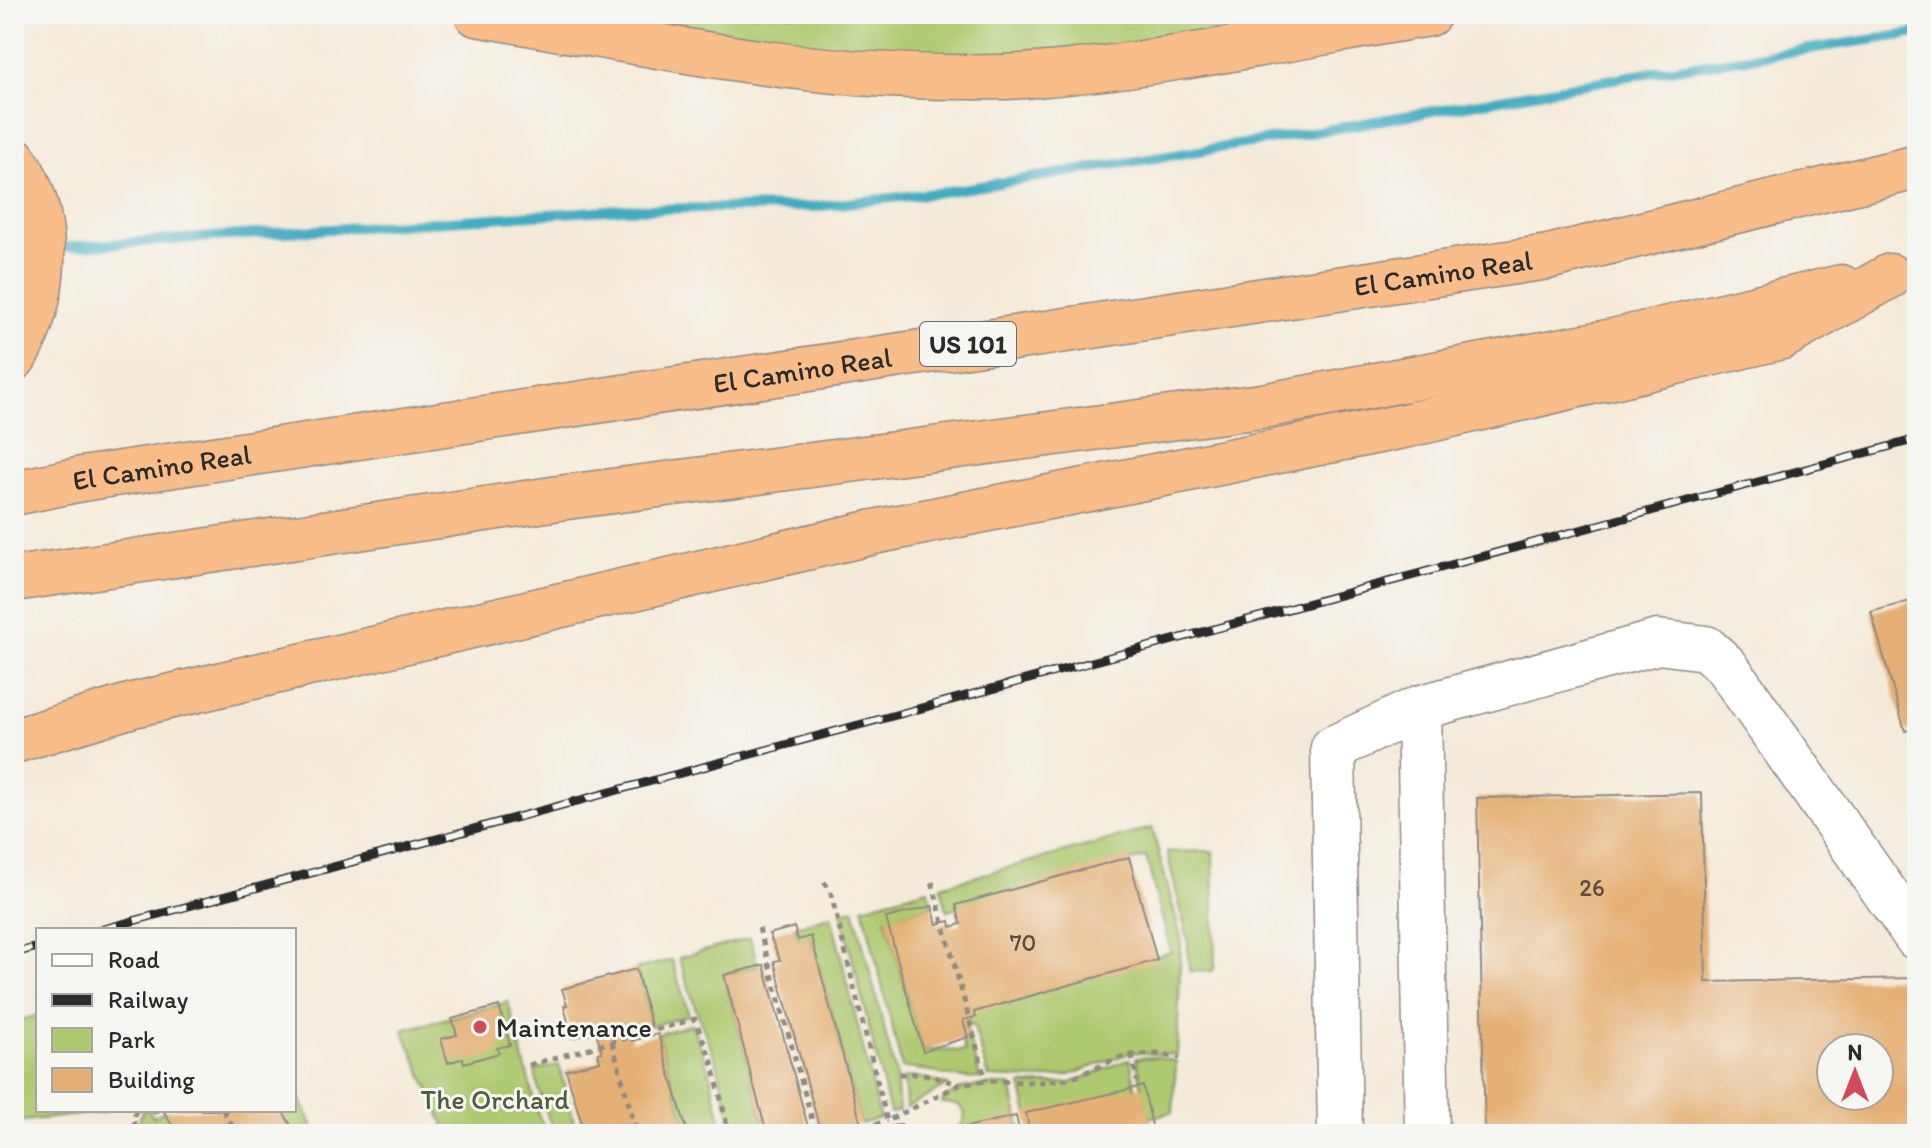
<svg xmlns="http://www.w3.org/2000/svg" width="1931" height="1148" viewBox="0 0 1931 1148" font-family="Itim,sans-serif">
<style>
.green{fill:#aec96f;stroke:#6c7a4d;stroke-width:2}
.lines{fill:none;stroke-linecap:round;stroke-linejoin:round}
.stream{stroke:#41abc1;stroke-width:10}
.building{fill:#e5b075;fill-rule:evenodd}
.minor-casing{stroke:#908a82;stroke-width:47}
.highway-casing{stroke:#908a82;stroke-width:47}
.path{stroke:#908a82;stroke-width:5;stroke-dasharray:6 6;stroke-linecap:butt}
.minor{stroke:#fff;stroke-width:44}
.highway{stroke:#f8bd88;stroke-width:44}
.rail-casing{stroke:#2b2b2b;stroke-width:9}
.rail{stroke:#f6f6f2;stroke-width:6;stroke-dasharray:18;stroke-linecap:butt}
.poi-dot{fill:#d1495b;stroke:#f6f6f2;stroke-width:3}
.labels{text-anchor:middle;stroke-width:6;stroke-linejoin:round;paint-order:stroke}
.number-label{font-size:24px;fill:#5a4c3e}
.shield{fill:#f6f6f2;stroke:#686867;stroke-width:2}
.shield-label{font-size:26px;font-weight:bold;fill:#2b2b2b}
.street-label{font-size:28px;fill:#2b2b2b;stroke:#f6f6f2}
.poi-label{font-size:28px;fill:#2b2b2b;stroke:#f6f6f2;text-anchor:start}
.park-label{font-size:28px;fill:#525a3f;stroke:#f6f6f2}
</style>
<rect width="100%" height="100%" fill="#f6f6f2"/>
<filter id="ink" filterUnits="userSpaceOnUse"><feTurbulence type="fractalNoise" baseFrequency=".0125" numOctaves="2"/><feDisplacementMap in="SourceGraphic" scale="16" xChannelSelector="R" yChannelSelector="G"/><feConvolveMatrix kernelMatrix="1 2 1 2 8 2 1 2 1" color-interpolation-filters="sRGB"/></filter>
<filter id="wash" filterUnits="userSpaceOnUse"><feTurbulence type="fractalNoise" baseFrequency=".006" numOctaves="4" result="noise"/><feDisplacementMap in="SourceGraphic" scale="32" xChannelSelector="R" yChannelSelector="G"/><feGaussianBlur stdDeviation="1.8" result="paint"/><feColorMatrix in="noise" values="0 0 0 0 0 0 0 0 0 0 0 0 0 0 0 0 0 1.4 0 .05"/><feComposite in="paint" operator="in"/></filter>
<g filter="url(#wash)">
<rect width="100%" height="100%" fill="#f4ead9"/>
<!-- green -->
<path class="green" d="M598 14H1308L1132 45 989 55 830 51 671 29Z
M1152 828 1181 937 1177 1055 1132 1052 1070 1075 1041 1079 989 1077 973 1024 966 1027 980 1078C954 1081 930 1068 902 1068L863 907 928 889 932 906 886 919 923 1050 965 1051 954 1012 1171 952 1146 857 947 911 941 886Z
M1213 851 1215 967 1212 971H1189L1188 941 1167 852Z
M854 909 896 1075 899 1111 890 1113 841 912Z
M831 915 880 1118 861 1124 811 937 798 940 794 927Z
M750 938 758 966 724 975 767 1134H734L717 1063 697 1013 679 958Z
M672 960 689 1015 651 1026 636 969Z
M508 1002 538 1114 547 1134H448L403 1030Z
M38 1015V1110H107L105 1112 14 1122V1022Z
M692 1024 708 1067 724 1131 688 1134 658 1034Z
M1157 1057 1176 1061 1173 1112 1148 1118 1136 1058Z
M1130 1059 1139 1107 1032 1132 1021 1085 1071 1083Z
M559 1065 577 1134H555C546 1113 538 1093 535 1070Z
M917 1077 948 1085 906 1108 904 1078Z
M294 1084 316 1134H292L278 1110H294Z
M988 1085H1011L1021 1132 949 1134 963 1123 965 1112 958 1105 942 1103 943 1099 963 1088Z
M142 1110H149L153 1117 165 1111 178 1134H143L139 1122Z"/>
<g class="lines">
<!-- stream -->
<path class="stream" d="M52 248 622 209 812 207 943 192 1274 139 1653 72 1917 33"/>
</g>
<g id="blocks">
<!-- building -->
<path class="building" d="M1917 599V728L1905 731 1871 612Z
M1702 793 1706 982 1917 978V1134H1485L1477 798ZM1831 1048H1879V1096H1831Z
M1129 857 1157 960 974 1012 976 1017 963 1020 968 1037 923 1051 886 918 932 906 937 924 950 921 951 927 961 924 956 905Z
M794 927 798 940 811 936 861 1124 821 1134 774 961 780 960 769 934Z
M764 965 810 1134H767L724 975Z
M636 969 651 1026 629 1032 632 1041 658 1034 688 1134H585L566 1070 600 1061 598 1053 602 1052 596 1032 572 1038 564 1006 567 1005 562 989Z
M499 1006 510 1045 497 1048 499 1053 464 1063 463 1058 448 1063 441 1039 457 1035 452 1019Z
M1143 1086 1154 1134H1030L1026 1113Z
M163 1110H282L296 1134H177Z
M1016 1116 1020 1134H962L961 1128Z
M901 1124 904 1134H877L876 1130Z"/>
</g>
</g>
<g filter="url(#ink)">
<use href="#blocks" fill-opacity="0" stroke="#908a82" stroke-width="2"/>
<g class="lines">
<defs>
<path id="minor" d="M1419 708 1427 1134
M1340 1134 1333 748 1419 708 1658 642 1706 648 1726 666 1917 938"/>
<g id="highway">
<path d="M477 14C635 41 794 77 956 77 978 77 1000 78 1022 76 1159 66 1294 37 1429 14"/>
<path d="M14 159C54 214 49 302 14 358"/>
<path id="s1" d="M14 493 82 479 1548 257 1917 167"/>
<path d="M14 579 559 498 1262 406 1613 341 1841 287"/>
<path d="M14 741 133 705 874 532 1409 425 1782 337 1890 276"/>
</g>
</defs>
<!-- minor casing -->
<use href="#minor" class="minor-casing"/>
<!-- highway casing -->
<use href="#highway" class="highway-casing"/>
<!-- path -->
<path class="path" d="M824 882 830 890 887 1121 959 1085 986 1081 1040 1082 1070 1079 1121 1057 1132 1055 1157 1054 1180 1058
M932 882 986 1081
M759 928 816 1134
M612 1042 637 1134
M1132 1055 1137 1081
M529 1065 695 1019 713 1065 729 1134
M899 1074H924L958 1084
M136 1110 133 1119 137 1134
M153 1110 154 1112 159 1110
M223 1110 237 1134
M366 1134 368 1133
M840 1134 887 1121"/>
<!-- minor -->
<use href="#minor" class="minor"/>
<!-- highway -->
<use href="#highway" class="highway"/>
<defs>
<path id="rail" d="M100 930 1917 439
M14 953 38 947"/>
</defs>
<!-- rail casing -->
<use href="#rail" class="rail-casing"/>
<!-- rail -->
<use href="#rail" class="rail"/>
</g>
</g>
<!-- markers -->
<circle class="poi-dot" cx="480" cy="1027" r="8"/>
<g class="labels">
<!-- number labels -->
<g class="number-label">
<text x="1592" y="896">26</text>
<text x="1023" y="951">70</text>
</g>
<!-- shield labels -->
<rect class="shield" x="920" y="322" width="96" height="44" rx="6"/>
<g class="shield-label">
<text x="968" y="353">US 101</text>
</g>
<!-- street labels -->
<g class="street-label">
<text dy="10" stroke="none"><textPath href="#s1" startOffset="1446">El Camino Real</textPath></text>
<text dy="10" stroke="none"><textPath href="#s1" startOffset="798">El Camino Real</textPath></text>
<text dy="10" stroke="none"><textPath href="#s1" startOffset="150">El Camino Real</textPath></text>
</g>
<!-- poi labels -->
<g class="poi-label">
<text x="496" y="1037">Maintenance</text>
</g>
<!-- park labels -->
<g class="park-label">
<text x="495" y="1109">The Orchard</text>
</g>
</g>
<!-- margin -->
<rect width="1931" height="1148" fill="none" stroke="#f6f6f2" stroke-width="48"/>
<!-- legend -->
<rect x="36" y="928" width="260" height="184" fill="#f6f6f2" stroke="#a5a5a2" stroke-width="2"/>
<rect x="52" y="954" width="40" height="12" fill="#ffffff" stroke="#a5a5a2" stroke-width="2"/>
<text x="108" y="968" font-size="24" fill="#2b2b2b">Road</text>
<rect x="52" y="994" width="40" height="12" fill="#2b2b2b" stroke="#a5a5a2" stroke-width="2"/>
<text x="108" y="1008" font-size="24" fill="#2b2b2b">Railway</text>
<rect x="52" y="1028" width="40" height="24" fill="#aec96f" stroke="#a5a5a2" stroke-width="2"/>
<text x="108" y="1048" font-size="24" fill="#2b2b2b">Park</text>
<rect x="52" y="1068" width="40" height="24" fill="#e5b075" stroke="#a5a5a2" stroke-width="2"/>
<text x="108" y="1088" font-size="24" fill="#2b2b2b">Building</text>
<!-- north arrow -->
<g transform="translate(1855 1072)"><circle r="38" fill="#f6f6f2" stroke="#a5a5a2" stroke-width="2"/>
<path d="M0-6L14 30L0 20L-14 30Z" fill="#d1495b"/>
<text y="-12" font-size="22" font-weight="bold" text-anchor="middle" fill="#2b2b2b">N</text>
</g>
</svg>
